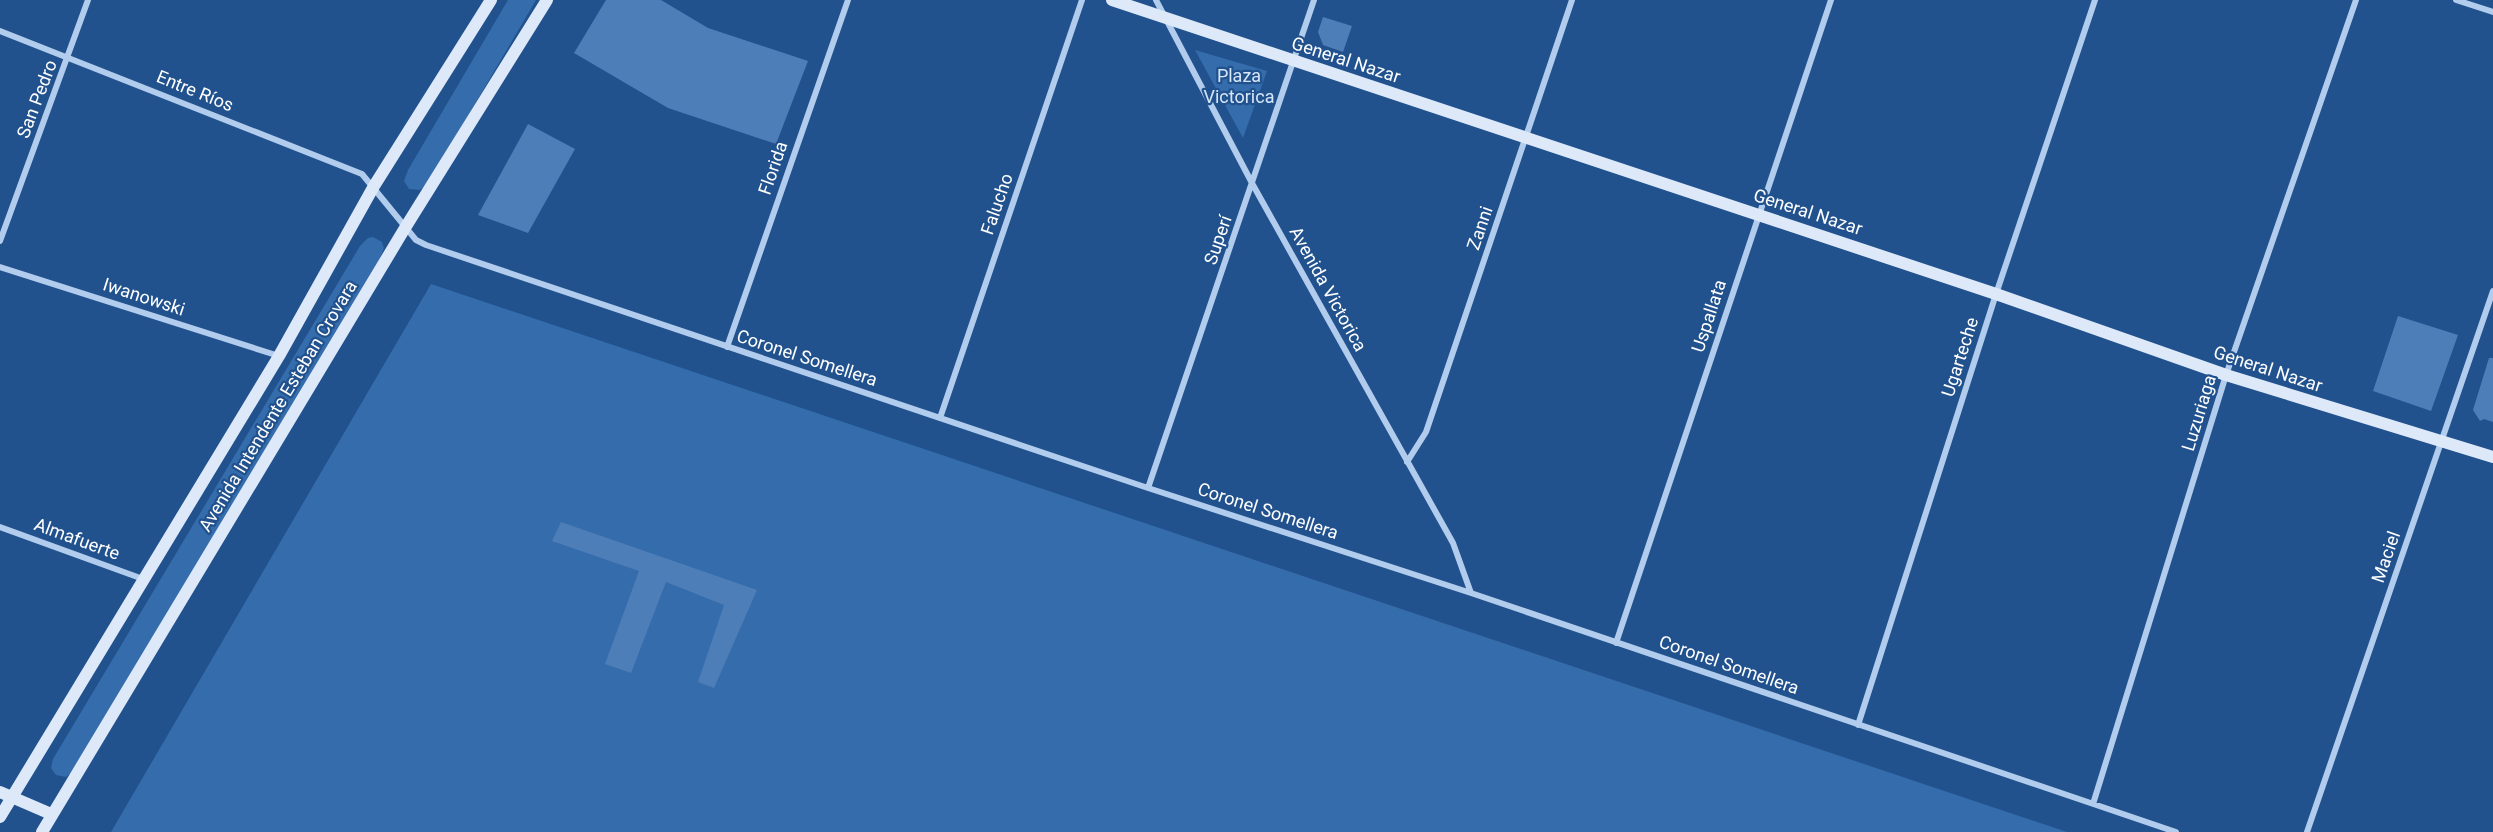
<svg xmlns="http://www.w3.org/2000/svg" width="2493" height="832" viewBox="0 0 2493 832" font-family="Roboto,sans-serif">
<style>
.green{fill:#356cac}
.building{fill:#4e7eb8}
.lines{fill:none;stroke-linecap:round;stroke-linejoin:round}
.street{stroke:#b1ccec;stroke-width:6}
.secondary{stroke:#dde9f9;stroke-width:12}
.labels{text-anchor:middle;stroke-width:4.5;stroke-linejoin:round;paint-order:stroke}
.street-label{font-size:18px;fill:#fff;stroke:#21528e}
.park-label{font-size:18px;fill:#d6e6f9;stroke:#21528e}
</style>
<rect width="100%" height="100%" fill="#21528e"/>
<!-- green -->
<path class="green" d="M508 0H536L429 182 420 190 409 189 404 181 408 170Z
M1195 50 1267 71 1243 138Z
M373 237 382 242 384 248 380 258 73 771 66 777 56 775 51 768 53 759 360 246 368 238Z
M431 284 2067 832H111Z"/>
<!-- building -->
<path class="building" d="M606 0H661L708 28 808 61 776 144 668 108 574 53Z
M1323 17 1352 26 1343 52 1323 45 1318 32Z
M528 124 575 149 528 233 478 215Z
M2398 316 2458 335 2431 411 2373 391Z
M2489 358H2493V422L2484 419 2480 421 2473 410Z
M561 522 757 590 714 688 698 682 724 605 666 582 631 673 605 664 639 571 552 541Z"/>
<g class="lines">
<!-- street -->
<path class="street" d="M1156 0 1253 185 1453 543 1471 593
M2456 0 2493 12
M0 31 362 174 416 240 426 245 1148 488 1471 593 2176 832
M0 241 88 0
M0 267 279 356
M727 347 848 0
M940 418 1082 0
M1407 462 1426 432 1572 0
M1148 488 1314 0
M0 527 143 579
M1616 643 1831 0
M1858 725 1996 294 2095 0
M2093 804 2226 375 2356 0
M2307 832 2493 291"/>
<!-- secondary -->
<path class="secondary" d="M1112 0 1996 294 2226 375 2493 457
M0 792 51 814
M0 817 279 356 374 186 491 0
M42 832 405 228 547 0"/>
</g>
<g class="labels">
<!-- street labels -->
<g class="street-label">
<text transform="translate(1346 60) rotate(18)" y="6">General Nazar</text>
<text transform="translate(195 91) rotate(22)" y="6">Entre Ríos</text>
<text transform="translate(37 99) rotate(-69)" y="6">San Pedro</text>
<text transform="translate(773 168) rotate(-71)" y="6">Florida</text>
<text transform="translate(997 204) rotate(-71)" y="6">Falucho</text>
<text transform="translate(1808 212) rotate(18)" y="6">General Nazar</text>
<text transform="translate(1480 228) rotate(-71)" y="6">Zanni</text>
<text transform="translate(1218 240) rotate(-71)" y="6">Superí</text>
<text transform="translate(1328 289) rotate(61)" y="6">Avenida Victorica</text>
<text transform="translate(144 297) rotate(18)" y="6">Iwanowski</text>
<text transform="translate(1709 316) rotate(-72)" y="6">Uspallata</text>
<text transform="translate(1960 357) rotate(-72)" y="6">Ugarteche</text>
<text transform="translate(807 358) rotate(18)" y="6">Coronel Somellera</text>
<text transform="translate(2268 369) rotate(18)" y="6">General Nazar</text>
<text transform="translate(278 406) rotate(-59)" y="6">Avenida Intendente Esteban Crovara</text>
<text transform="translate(2199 413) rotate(-73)" y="6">Luzuriaga</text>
<text transform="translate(1268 511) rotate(18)" y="6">Coronel Somellera</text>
<text transform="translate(77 539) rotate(20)" y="6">Almafuerte</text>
<text transform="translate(2386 557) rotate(-71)" y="6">Maciel</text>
<text transform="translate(1729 665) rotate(19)" y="6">Coronel Somellera</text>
</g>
<!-- park labels -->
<g class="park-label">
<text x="1239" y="82">Plaza<tspan x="1239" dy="21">Victorica</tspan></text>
</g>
</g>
</svg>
